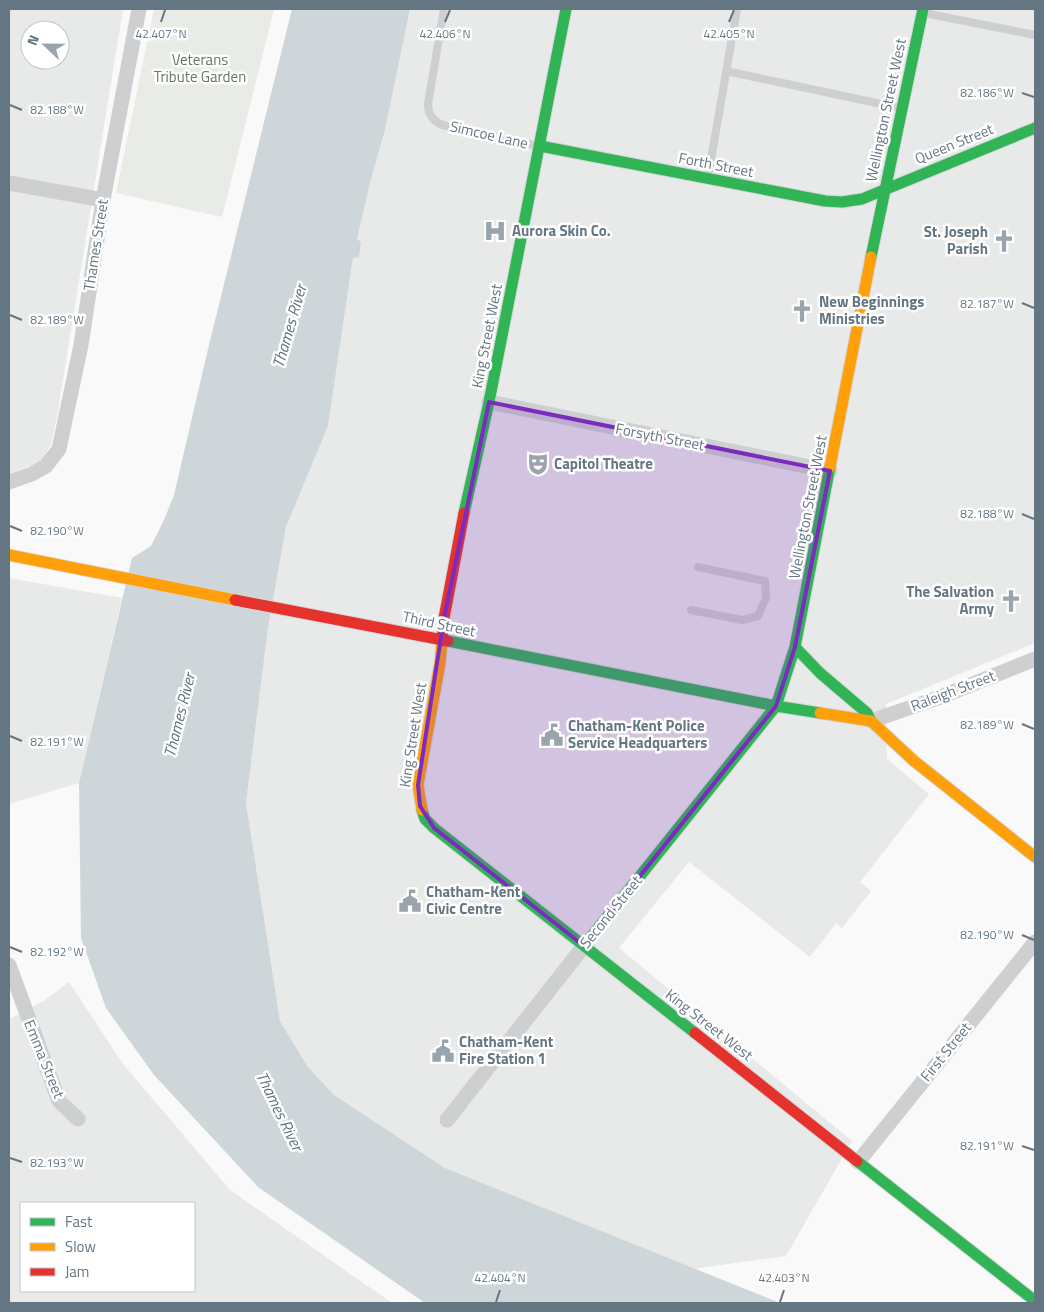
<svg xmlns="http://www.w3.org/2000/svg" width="1044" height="1312" viewBox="0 0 1044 1312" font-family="'Titillium Web',sans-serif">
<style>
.built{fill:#e8e9e9;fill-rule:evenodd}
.green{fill:#e8ebe6}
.water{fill:#ced6d9}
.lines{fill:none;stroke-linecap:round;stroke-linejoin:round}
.fast-casing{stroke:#d5d6d7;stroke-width:13}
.slow-casing{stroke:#d5d6d7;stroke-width:13}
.jam-casing{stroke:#d5d6d7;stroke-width:13}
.lane{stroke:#cecfd0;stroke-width:8}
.street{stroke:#cecfd0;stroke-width:15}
.fast{stroke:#30b455;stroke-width:11}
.slow{stroke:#ff9f0a;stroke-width:11}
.jam{stroke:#e5322d;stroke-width:11}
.marked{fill:#7b2cbf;fill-opacity:0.2;stroke:#7b2cbf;stroke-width:4;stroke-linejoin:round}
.ticks{fill:none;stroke:#657683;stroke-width:2}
.labels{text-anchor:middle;stroke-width:5;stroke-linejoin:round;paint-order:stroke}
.park-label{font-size:15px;fill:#687a64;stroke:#fff}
.street-label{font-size:15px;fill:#657683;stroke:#fff}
.poi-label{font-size:15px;font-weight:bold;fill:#657683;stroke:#fff;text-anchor:start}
.water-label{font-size:16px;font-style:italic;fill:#60757c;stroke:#fff}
.ticks-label{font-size:12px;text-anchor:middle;fill:#657683;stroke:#fff;stroke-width:5;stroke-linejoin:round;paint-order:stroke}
</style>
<rect width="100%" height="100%" fill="#f9f9f9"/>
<!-- built -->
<path class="built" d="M9 9H123L57 417 51 444 41 462 9 474ZM30 30H60V60H30Z
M410 9H1035V643L886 704 887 759 929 794 860 882 871 891 842 928 836 923 810 957 689 862 619 948 852 1141 786 1256 692 1269 445 1168 334 1095 308 1067 280 1021 246 803 268 628 286 527 328 426 353 258 361 242 357 239 371 179 385 130Z
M9 578 122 598 79 783 9 804Z
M69 982 123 1064 230 1190 392 1303H9V1019L45 1000ZM21 1203H194V1291H21Z"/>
<!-- green -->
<path class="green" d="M154 9H274L222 217 116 193Z"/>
<!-- water -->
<path class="water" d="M292 9H410L385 130 371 179 357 239 361 242 359 257 353 258 328 426 286 527 268 628 246 803 280 1021 308 1067 334 1095 445 1168 780 1303H425L258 1187 154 1075 106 1008 81 938 79 783 132 558 151 546 164 520 174 495 208 349Z"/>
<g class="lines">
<defs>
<path id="fast" d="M540 146 825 201 842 202 862 199 1035 128
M871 257 923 9
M464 513 489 402 566 9
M448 641 776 706 820 713
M795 647 820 673 867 713 871 721
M422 810 425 819 434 828 695 1033
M584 946 776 706 795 647 830 467
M857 1161 1035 1301"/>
<path id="slow" d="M830 467 871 257
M9 555 235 600
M820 713 871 721 914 761 1035 857
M422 810 418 785 440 663 442 641"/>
<path id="jam" d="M235 600 448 641
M442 641 444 618 464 513
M695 1033 857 1161"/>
</defs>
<!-- fast casing -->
<use href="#fast" class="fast-casing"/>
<!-- slow casing -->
<use href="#slow" class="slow-casing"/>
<!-- jam casing -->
<use href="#jam" class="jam-casing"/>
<!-- lane -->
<path class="lane" d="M444 9 428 104C428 114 433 121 442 125L538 146
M924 13 1035 35
M726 71 900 108
M708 177 737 9
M691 610 742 620 758 616 766 598 765 581 698 567"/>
<!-- street -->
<path class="street" d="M9 183 103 200
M489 402 830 471
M9 482 32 474 46 466 59 449 81 345 103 200 139 9
M871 721 938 698 1035 659
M9 965 59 1101 78 1119
M447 1120 584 946
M858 1162 1035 942"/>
<!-- fast -->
<use href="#fast" class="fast"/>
<!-- slow -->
<use href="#slow" class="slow"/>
<!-- jam -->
<use href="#jam" class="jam"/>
</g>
<!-- marked area -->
<path class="marked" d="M489 402 830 471 795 647 776 706 584 946 434 828 420 806 418 785 444 618Z"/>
<!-- ticks -->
<path class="ticks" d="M161 22 165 10M445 22 450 10M729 22 734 10M1022 93 1034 97M10 105 22 110M1022 303 1034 308M10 315 22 320M1022 514 1034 519M10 526 22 531M1022 724 1034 729M10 736 22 741M1022 935 1034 940M10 947 22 952M1022 1146 1034 1150M10 1158 22 1162M496 1302 500 1290M780 1302 784 1290"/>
<!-- icons -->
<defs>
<symbol id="hospital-bare" viewBox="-9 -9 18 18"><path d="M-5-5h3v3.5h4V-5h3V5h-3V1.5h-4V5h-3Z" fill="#99a4ac" stroke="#fff" stroke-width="2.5" paint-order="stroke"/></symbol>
<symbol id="church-bare" viewBox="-9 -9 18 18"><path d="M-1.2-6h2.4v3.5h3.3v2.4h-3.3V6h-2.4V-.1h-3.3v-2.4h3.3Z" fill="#99a4ac" stroke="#fff" stroke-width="2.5" paint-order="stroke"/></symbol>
<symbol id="theatre-bare" viewBox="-9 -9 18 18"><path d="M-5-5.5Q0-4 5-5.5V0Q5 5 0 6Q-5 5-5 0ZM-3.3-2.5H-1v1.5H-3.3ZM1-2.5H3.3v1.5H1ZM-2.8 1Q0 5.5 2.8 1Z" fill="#99a4ac" stroke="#fff" stroke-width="2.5" paint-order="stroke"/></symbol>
<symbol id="civic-bare" viewBox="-9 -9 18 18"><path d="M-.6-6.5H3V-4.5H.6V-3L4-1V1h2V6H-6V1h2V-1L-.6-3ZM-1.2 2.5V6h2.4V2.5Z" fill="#99a4ac" stroke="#fff" stroke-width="2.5" paint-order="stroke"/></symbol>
</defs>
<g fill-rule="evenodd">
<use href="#hospital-bare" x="479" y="215" width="32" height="32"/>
<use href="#church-bare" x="988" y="225" width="32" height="32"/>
<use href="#church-bare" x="786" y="295" width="32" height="32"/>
<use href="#theatre-bare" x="522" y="448" width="32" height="32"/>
<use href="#church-bare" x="995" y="585" width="32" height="32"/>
<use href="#civic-bare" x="536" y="719" width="32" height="32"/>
<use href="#civic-bare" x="394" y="885" width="32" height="32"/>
<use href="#civic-bare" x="427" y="1035" width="32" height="32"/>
</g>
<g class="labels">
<!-- park labels -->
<g class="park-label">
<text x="200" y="65">Veterans<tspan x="200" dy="17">Tribute Garden</tspan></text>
</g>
<!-- street labels -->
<g class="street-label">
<text transform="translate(886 110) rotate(-78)" y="5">Wellington Street West</text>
<text transform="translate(489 135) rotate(13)" y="5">Simcoe Lane</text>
<text transform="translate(954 144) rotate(-22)" y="5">Queen Street</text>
<text transform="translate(716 165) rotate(11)" y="5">Forth Street</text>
<text transform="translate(96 245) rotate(-81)" y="5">Thames Street</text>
<text transform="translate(487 336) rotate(-79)" y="5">King Street West</text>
<text transform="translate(660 437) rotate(11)" y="5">Forsyth Street</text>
<text transform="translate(808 507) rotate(-79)" y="5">Wellington Street West</text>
<text transform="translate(439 624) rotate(12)" y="5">Third Street</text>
<text transform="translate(953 691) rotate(-21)" y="5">Raleigh Street</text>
<text transform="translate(413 735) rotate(-81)" y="5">King Street West</text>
<text transform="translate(611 912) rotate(-51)" y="5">Second Street</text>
<text transform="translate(709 1025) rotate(38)" y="5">King Street West</text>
<text transform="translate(946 1052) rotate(-51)" y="5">First Street</text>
<text transform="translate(44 1059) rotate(68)" y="5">Emma Street</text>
</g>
<!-- poi labels -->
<g class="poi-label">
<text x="512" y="236">Aurora Skin Co.</text>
<text x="988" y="237" text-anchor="end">St. Joseph<tspan x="988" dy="17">Parish</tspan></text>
<text x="819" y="307">New Beginnings<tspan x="819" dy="17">Ministries</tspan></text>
<text x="554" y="469">Capitol Theatre</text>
<text x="994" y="597" text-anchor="end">The Salvation<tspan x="994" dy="17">Army</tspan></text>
<text x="568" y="731">Chatham-Kent Police<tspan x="568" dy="17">Service Headquarters</tspan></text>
<text x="426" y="897">Chatham-Kent<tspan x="426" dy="17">Civic Centre</tspan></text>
<text x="459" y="1047">Chatham-Kent<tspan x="459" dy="17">Fire Station 1</tspan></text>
</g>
<!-- water labels -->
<g class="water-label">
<text transform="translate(289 326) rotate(-74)" y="6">Thames River</text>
<text transform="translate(179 715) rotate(-76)" y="6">Thames River</text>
<text transform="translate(280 1111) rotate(64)" y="6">Thames River</text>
</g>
</g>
<g class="ticks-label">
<text x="161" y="38">42.407°N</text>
<text x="445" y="38">42.406°N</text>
<text x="729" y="38">42.405°N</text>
<text x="987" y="97">82.186°W</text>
<text x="57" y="114">82.188°W</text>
<text x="987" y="308">82.187°W</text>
<text x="57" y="324">82.189°W</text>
<text x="987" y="518">82.188°W</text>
<text x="57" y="535">82.190°W</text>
<text x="987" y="729">82.189°W</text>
<text x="57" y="746">82.191°W</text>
<text x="987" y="939">82.190°W</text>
<text x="57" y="956">82.192°W</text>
<text x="987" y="1150">82.191°W</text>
<text x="57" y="1167">82.193°W</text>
<text x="500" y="1282">42.404°N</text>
<text x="784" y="1282">42.403°N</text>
</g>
<!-- border -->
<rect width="1044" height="1312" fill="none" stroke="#657683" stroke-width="20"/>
<!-- legend -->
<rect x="20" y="1202" width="175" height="90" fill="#ffffff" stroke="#c1c8cd"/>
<rect x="30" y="1218" width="25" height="8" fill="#30b455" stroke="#c1c8cd"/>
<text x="65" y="1227" font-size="15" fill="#657683">Fast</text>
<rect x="30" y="1243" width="25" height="8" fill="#ff9f0a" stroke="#c1c8cd"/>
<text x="65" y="1252" font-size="15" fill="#657683">Slow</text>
<rect x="30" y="1268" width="25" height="8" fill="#e5322d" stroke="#c1c8cd"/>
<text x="65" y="1277" font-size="15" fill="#657683">Jam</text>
<!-- north arrow -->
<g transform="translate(45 45) rotate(292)"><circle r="24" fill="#ffffff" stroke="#c1c8cd"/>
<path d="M0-4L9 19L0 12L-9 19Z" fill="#99a4ac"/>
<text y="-8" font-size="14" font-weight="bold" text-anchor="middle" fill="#657683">N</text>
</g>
</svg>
